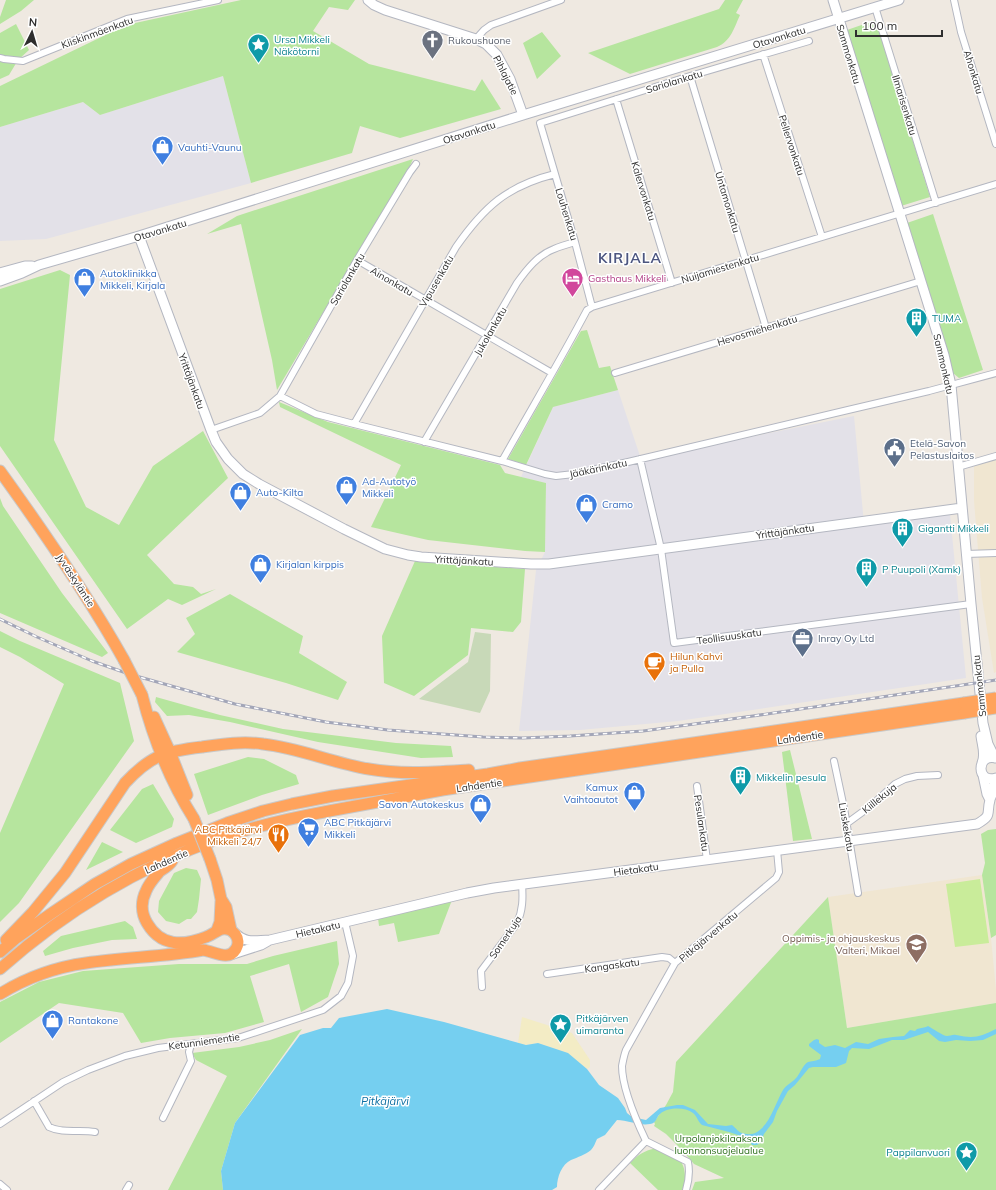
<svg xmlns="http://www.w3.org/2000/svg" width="996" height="1190" viewBox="0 0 996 1190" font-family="Mulish,sans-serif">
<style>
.industrial{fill:#e3e1e8}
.education{fill:#f0e6d1}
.green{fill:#b6e59e}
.sand{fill:#f3ecc5}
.cemetery{fill:#c8d9b8}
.pitch{fill:#c9ec9a}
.water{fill:#75cff0}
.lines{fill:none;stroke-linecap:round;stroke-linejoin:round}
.street-casing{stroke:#b4b7c1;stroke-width:8}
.secondary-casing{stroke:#b4b7c1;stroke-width:11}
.highway-casing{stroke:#c9c9c9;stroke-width:13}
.street{stroke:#fff;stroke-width:6}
.secondary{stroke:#fff;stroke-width:9}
.highway{stroke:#ffa35c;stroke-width:11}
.rail-casing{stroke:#a3a6b8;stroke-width:3}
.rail{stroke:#fff;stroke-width:1.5;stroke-dasharray:4.5;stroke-linecap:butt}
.highway-bridge-casing{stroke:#c9c9c9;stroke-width:13;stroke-linecap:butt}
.highway-bridge{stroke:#ffa35c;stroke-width:11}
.labels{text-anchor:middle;stroke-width:3;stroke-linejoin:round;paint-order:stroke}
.street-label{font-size:10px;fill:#2e2e2e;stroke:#fff}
.culture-label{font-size:10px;fill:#0d838f;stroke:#fff;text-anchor:start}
.worship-label{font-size:10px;fill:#5b616d;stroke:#fff;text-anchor:start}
.shop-label{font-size:10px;fill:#366cbe;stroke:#fff;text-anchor:start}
.hotel-label{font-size:10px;fill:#b23c85;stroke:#fff;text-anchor:start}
.service-label{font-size:10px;fill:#4e5e75;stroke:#fff;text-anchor:start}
.food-label{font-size:10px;fill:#c56008;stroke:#fff;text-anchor:start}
.education-label{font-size:10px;fill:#785e54;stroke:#fff;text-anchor:end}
.park-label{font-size:10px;fill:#2c6e1b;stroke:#fff}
.water-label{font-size:11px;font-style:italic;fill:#0d6fa3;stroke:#fff}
.district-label{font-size:14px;font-weight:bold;letter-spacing:1px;fill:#4d5680;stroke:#fff}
</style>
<rect width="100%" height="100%" fill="#efe9e1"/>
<!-- industrial -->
<path class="industrial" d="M223 76 251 183 46 239 0 241V127L83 102 100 115Z
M618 390 641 459 854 416 864 524 950 514 966 678 678 721 580 730 519 731 536 570 545 552 546 483 521 477 553 407Z"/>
<!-- education -->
<path class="education" d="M996 453V672L994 673 982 598 974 501V460Z
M982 875 991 938 996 990V1003L847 1028 828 897Z"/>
<!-- green -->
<path class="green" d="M6 0H34L21 11 0 24V17Z
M241 0H355L348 10 329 7 313 31 369 64 475 91 482 79 501 109 400 138 360 126 352 153 251 183 223 76 100 115 83 102 0 127V86L126 25Z
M725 0H743L736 13 740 15C734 28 731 41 717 47L630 74 588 53 719 9Z
M876 20 930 197 901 206 847 30Z
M16 24 29 50 18 60 9 75 0 79V33Z
M542 32 561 56 537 79 523 43Z
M413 159 409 168 277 390 272 360 241 224 207 234 237 216Z
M933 214 983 370 959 378 953 373 907 223Z
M60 270 70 275 54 440 86 507 119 525 153 466 203 431 228 478 147 555 174 584 193 587 201 594 216 589 182 605 168 599 127 629 0 446V289Z
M587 330 599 368 610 366 618 390 553 407 526 465 508 459 581 331Z
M279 402 328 422 500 465 505 473 546 483 545 552 525 551 428 540 371 527 401 465 280 407Z
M0 498 3 506 62 593 108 653 102 657 0 613Z
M415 561 525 569 521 622 513 632 471 628 468 655 414 696 384 683 382 636Z
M230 594 303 636 299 653 347 682 338 700 286 683 177 652 195 634 186 618Z
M0 631 20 641 120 683 134 741 19 903 0 922V833L64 684 20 657 0 647Z
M156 697 220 715 283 729 396 743 451 746 453 757 421 758 318 742 230 722 189 715 167 716 155 702Z
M790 750 812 839 793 841 782 752Z
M248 757 264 759 296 775 299 784 262 795 208 815 194 774Z
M153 784 174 819 172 827 136 843 110 830 142 789Z
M996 829V935L991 938 982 875 985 863 981 834 988 830Z
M102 842 123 852 86 870Z
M186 868 197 870 201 879 199 899 197 912 191 919H187L179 924 166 921 158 912 159 901 174 873Z
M828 897 847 1028 996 1003V1190H692L695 1182 724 1178 694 1164 682 1150 666 1134 654 1126 655 1124 654 1122 666 1105 673 1092 676 1062Z
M452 900 439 934 398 942 394 923 379 926 378 918Z
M125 921 133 927 137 939 112 940 73 948 45 956 43 951 61 936Z
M337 941 339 964 328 997 301 1012 289 964 250 976 264 1022 225 1033 170 1038 141 1043 123 1013 59 1003 0 1043V1002L39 982 83 971 179 964H247L273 956Z
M302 1029 235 1123 221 1171 223 1190H168L227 1076 196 1060 192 1053 239 1047 270 1040Z
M656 1148C662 1151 672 1154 677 1157 686 1164 687 1181 682 1190H658L630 1163C639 1154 644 1151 656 1148Z"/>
<!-- sand -->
<path class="sand" d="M522 1017 572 1033 590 1060V1067L587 1069 567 1053 538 1043 526 1045 518 1043Z"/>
<!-- cemetery -->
<path class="cemetery" d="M475 632 491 634 490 691 480 713 419 699 468 662Z"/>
<!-- pitch -->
<path class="pitch" d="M980 879 989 943 955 947 946 884Z"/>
<!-- water -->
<path class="water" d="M387 1009 444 1022 526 1045 538 1043 568 1053 587 1069 599 1085 618 1098 625 1108 627 1113 632 1117 646 1120 660 1108 677 1105H683L695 1110 708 1124 726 1126 732 1125C736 1128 738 1132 742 1133 766 1141 774 1105 783 1090 786 1085 793 1082 797 1077 800 1073 803 1065 808 1062 811 1061 816 1061 820 1059L821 1055 809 1046V1044L814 1040 817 1039 819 1040V1043L825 1047 835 1045 845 1048 856 1042 868 1044 879 1039 893 1037 904 1036 910 1030 915 1031 917 1029 926 1027 928 1026C932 1028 943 1036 947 1036 950 1036 953 1034 956 1035 974 1039 980 1037 996 1029V1034L983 1040 970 1041 956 1040 945 1042 939 1041 928 1032 904 1040H892L887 1042 869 1049 852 1048 849 1051 846 1063 836 1067H813L809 1068 795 1085 788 1091 777 1111 773 1122 764 1134 760 1143 757 1145H752L751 1143 753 1138H747L729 1132 702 1125C698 1122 697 1116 693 1113 685 1107 668 1107 660 1114 656 1117 657 1123 650 1124 639 1126 628 1120 617 1120L605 1135 597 1139C595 1143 594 1147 591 1150 585 1155 578 1157 571 1160 562 1164 557 1177 557 1187L552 1190H223L221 1171 235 1123 300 1035 323 1028H331L339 1018Z"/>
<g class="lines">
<defs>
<path id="street" d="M954 0 961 32 996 144
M875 7 936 203
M476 39 484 30 491 25 561 0
M763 54 822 237
M0 58 4 59 23 61 127 19 218 0
M690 76 766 328
M616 99 672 283
M357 260 552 373
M592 307 575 242 540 123 690 76 809 41
M615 373 921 281
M280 396 357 260 410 172 416 164
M354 424 456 247C484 207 507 186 555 174
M211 430 260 413 280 396 316 414 354 424 502 461 545 474 556 476 574 474 628 462 848 410 929 391 996 373
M424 442 517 283C527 269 538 255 554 249 561 246 568 244 575 242
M640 459 661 549 674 643 971 604
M502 461C530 411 560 361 587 310L592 307 996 184
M958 467 996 456
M966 554 996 553
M834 761 844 808 858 893
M697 786 707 860
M846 824 872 805 895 784 905 779 917 776 938 775
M547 974 662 957 669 958 675 963
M482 987 481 971 517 923C523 910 523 898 522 884
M34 1101 49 1127C63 1134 80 1129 95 1132
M163 1118 191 1061 189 1052 191 1044
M0 1124 63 1082 88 1070 125 1056 158 1048 238 1038 323 1010 341 996 348 983 353 956 345 922
M646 1141C636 1120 622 1089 622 1066 623 1061 624 1055 626 1050L675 963 776 878 779 872 777 850
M646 1141 688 1162C690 1172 689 1180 686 1190
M0 1184 7 1190
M126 1190 129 1185
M599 1190 646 1141"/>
<path id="secondary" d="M368 0 374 5 385 10 476 39 486 44 497 55 510 79 523 115
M833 0 944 355 951 385 971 604 983 723 988 744 995 758
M139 236 211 430 216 442 228 459 243 474 259 484 344 529 385 549 408 555 421 557 531 564H549L962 508
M0 273 25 266H32
M0 281 22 273 39 265 139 236 523 115 899 0
M981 736C982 745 986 754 982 763
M996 758C976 753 976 784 996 778
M983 775 987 794 990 800
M236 934C246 944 257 940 270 940L467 893 494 888 977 824C993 815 986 814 990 800 990 798 992 796 992 794 994 789 993 784 996 779
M230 955 261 945 268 941"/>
<path id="highway" d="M0 471C44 532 87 594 124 660
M142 695C153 738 170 781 194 819
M154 717 170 752 187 795
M210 859 217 880 221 899 226 907 231 930
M217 930 220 922 221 901
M6 940 33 912 65 873 125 783C151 755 166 751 202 747 223 744 243 741 263 744 299 748 333 763 369 769 402 775 437 772 469 770
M0 952 15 939 49 915 95 884 131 864 177 843 227 823 263 811 292 804 333 796 488 774 520 768 632 752 964 703
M0 969C64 912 139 867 220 838 255 826 292 818 329 811 366 804 404 797 442 790L964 713
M0 994C26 978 57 967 86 963 125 957 164 957 203 950 214 951 228 962 236 949 242 939 233 927 222 929 217 930 212 935 206 937 183 946 161 947 147 923 141 913 141 901 146 891 149 883 155 877 160 871 165 868 169 866 172 861"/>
</defs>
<!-- street casing -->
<use href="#street" class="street-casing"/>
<!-- secondary casing -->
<use href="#secondary" class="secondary-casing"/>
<!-- highway casing -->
<use href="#highway" class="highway-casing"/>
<!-- street -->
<use href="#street" class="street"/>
<!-- secondary -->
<use href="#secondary" class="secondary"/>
<!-- highway -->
<use href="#highway" class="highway"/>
<defs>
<path id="rail" d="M0 619 37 637 92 661 129 674 235 704 326 722 388 730 483 737 523 738 570 736 643 731 753 716 996 680"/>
</defs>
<!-- rail casing -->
<use href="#rail" class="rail-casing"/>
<!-- rail -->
<use href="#rail" class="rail"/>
<defs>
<path id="highway-bridge" d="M124 660 142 695
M964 703 996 698
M964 713 996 708
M194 819 210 859"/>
</defs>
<!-- highway-bridge casing -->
<use href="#highway-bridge" class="highway-bridge-casing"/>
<!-- highway-bridge -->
<use href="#highway-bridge" class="highway-bridge"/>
</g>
<!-- icons -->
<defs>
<symbol id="church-pin" viewBox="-11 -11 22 30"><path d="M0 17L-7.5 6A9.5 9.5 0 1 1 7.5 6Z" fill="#6b7280" stroke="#fff"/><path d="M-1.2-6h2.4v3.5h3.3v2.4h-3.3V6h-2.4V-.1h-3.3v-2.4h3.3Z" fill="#fff"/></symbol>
<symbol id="sight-pin" viewBox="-11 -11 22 30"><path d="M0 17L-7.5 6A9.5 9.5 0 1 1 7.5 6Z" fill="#0f9aa8" stroke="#fff"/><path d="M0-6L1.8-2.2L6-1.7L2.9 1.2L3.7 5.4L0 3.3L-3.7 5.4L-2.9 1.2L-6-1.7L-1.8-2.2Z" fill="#fff"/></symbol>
<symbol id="shop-pin" viewBox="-11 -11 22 30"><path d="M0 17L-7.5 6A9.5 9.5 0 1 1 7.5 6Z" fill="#3f7fe0" stroke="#fff"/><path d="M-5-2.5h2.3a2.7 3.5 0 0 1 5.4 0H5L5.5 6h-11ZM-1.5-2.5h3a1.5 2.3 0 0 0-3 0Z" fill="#fff"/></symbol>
<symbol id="hotel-pin" viewBox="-11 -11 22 30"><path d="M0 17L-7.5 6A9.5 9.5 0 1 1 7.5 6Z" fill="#d1479c" stroke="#fff"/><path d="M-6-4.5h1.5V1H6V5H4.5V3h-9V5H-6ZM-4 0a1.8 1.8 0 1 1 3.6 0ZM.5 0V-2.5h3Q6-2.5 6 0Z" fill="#fff"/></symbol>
<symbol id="building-pin" viewBox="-11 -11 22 30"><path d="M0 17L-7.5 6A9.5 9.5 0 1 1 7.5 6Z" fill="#0f9aa8" stroke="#fff"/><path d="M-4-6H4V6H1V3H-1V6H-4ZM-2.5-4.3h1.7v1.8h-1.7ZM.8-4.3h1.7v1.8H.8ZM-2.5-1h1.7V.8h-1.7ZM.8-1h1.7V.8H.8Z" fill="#fff"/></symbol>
<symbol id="civic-pin" viewBox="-11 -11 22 30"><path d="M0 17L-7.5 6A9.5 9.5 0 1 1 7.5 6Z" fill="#5c6f8a" stroke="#fff"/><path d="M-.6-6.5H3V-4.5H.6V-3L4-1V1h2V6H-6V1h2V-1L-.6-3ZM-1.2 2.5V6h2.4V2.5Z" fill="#fff"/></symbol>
<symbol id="office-pin" viewBox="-11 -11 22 30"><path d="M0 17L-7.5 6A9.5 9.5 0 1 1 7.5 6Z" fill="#5c6f8a" stroke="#fff"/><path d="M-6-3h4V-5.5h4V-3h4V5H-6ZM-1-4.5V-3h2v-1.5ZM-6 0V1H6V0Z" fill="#fff"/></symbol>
<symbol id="cafe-pin" viewBox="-11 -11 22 30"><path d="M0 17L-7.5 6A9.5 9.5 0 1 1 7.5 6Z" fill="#e8710a" stroke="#fff"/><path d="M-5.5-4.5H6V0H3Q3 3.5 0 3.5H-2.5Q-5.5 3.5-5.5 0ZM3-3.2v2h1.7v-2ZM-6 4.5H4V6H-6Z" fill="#fff"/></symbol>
<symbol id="supermarket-pin" viewBox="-11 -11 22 30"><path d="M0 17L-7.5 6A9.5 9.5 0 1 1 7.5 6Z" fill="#3f7fe0" stroke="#fff"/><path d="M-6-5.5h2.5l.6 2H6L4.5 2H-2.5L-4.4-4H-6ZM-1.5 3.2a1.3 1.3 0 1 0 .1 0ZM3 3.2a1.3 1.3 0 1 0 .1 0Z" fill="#fff"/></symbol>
<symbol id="restaurant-pin" viewBox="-11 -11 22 30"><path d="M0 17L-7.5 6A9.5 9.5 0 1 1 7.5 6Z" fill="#e8710a" stroke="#fff"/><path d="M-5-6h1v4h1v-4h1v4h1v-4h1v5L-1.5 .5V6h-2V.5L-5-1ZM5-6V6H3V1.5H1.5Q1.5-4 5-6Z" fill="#fff"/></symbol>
<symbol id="school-pin" viewBox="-11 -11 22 30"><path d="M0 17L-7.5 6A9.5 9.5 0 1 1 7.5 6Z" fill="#8d6e63" stroke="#fff"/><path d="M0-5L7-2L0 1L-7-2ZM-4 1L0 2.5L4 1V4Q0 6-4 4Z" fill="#fff"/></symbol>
</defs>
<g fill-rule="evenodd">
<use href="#church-pin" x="420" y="28" width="25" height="34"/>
<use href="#sight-pin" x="246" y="32" width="25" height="34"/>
<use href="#shop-pin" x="150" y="134" width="25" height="34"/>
<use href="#hotel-pin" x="560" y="266" width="25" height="34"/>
<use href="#shop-pin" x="72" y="266" width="25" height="34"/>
<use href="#building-pin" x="904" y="306" width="25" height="34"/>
<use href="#civic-pin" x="882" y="436" width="25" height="34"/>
<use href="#shop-pin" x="334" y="474" width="25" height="34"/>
<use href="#shop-pin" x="228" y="480" width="25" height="34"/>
<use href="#shop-pin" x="574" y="492" width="25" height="34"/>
<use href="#building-pin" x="890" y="516" width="25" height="34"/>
<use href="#shop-pin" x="248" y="552" width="25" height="34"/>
<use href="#building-pin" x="854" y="556" width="25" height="34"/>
<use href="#office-pin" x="790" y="626" width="25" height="34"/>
<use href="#cafe-pin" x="642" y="650" width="25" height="34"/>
<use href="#building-pin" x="728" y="764" width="25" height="34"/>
<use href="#shop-pin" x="622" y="780" width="25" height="34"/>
<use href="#shop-pin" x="468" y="792" width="25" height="34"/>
<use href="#supermarket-pin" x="296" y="816" width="25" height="34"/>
<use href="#restaurant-pin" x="266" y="822" width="25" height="34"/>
<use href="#school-pin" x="904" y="932" width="25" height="34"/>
<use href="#shop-pin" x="40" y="1008" width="25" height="34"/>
<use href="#sight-pin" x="548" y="1012" width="25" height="34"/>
<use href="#sight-pin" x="954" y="1140" width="25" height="34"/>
</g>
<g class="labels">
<!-- street labels -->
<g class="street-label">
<text transform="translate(97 32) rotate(-20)" y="4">Kiiskinmäenkatu</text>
<text transform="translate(779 37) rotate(-17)" y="4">Otavankatu</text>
<text transform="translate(849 54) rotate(73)" y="4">Sammonkatu</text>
<text transform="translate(974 72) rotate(73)" y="4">Ahonkatu</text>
<text transform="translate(506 75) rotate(63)" y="4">Pihlajatie</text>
<text transform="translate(674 81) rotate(-17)" y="4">Sariolankatu</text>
<text transform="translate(905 105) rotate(73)" y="4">Ilmarisenkatu</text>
<text transform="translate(469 132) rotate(-18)" y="4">Otavankatu</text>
<text transform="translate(792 145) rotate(72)" y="4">Pellervonkatu</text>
<text transform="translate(644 191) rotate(73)" y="4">Kalervonkatu</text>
<text transform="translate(728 202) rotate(73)" y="4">Untamonkatu</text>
<text transform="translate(567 214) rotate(73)" y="4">Louhenkatu</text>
<text transform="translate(160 230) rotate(-17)" y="4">Otavankatu</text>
<text transform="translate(720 268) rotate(-17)" y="4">Nuijamiestenkatu</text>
<text transform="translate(347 279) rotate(-60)" y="4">Sariolankatu</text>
<text transform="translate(392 281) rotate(30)" y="4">Ainonkatu</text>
<text transform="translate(436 281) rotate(-60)" y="4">Vipusenkatu</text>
<text transform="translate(757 330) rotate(-17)" y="4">Hevosmiehenkatu</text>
<text transform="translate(490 331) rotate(-60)" y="4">Jukolankatu</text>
<text transform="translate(944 364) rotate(77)" y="4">Sammonkatu</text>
<text transform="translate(192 381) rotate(70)" y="4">Yrittäjänkatu</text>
<text transform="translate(598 468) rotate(-12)" y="4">Jääkärinkatu</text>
<text transform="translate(785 531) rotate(-8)" y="4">Yrittäjänkatu</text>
<text transform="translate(464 560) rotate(3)" y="4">Yrittäjänkatu</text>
<text transform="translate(76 580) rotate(57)" y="4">Jyväskyläntie</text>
<text transform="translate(729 636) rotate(-8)" y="4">Teollisuuskatu</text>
<text transform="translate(979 686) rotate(-96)" y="4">Sammonkatu</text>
<text transform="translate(800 737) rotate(-8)" y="4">Lahdentie</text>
<text transform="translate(479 785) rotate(-8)" y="4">Lahdentie</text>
<text transform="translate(879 798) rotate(-39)" y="4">Kiillekuja</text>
<text transform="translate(702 823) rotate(82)" y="4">Pesulankatu</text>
<text transform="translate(847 827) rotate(80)" y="4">Liuskekatu</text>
<text transform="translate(166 861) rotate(-24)" y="4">Lahdentie</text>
<text transform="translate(636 869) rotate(-8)" y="4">Hietakatu</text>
<text transform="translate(318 929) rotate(-13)" y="4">Hietakatu</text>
<text transform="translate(708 936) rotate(-40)" y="4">Pitkäjärvenkatu</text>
<text transform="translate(505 937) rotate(-56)" y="4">Somerkuja</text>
<text transform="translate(612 965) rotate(-8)" y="4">Kangaskatu</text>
<text transform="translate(204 1041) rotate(-8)" y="4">Ketunniementie</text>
</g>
<!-- culture labels -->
<g class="culture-label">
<text x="274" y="43">Ursa Mikkeli<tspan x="274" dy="12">Näkötorni</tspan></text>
<text x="932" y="322">TUMA</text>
<text x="918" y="532">Gigantti Mikkeli</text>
<text x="882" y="573">P Puupoli (Xamk)</text>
<text x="756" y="781">Mikkelin pesula</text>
<text x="576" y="1022">Pitkäjärven<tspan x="576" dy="12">uimaranta</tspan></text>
<text x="950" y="1156" text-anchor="end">Pappilanvuori</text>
</g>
<!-- worship labels -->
<g class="worship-label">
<text x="448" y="44">Rukoushuone</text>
</g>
<!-- shop labels -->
<g class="shop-label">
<text x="178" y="151">Vauhti-Vaunu</text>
<text x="100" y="277">Autoklinikka<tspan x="100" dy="12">Mikkeli, Kirjala</tspan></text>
<text x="362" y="485">Ad-Autotyö<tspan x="362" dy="12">Mikkeli</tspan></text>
<text x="256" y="496">Auto-Kilta</text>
<text x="602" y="508">Cramo</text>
<text x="276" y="568">Kirjalan kirppis</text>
<text x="618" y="791" text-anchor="end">Kamux<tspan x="618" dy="12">Vaihtoautot</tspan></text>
<text x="464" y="808" text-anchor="end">Savon Autokeskus</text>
<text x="324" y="826">ABC Pitkäjärvi<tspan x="324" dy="12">Mikkeli</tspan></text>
<text x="68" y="1024">Rantakone</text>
</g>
<!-- hotel labels -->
<g class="hotel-label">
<text x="588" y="282">Gasthaus Mikkeli</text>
</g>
<!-- service labels -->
<g class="service-label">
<text x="910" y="447">Etelä-Savon<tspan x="910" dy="12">Pelastuslaitos</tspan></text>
<text x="818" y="642">Inray Oy Ltd</text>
</g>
<!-- food labels -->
<g class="food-label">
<text x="670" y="660">Hilun Kahvi<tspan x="670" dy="12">ja Pulla</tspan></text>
<text x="262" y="833" text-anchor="end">ABC Pitkäjärvi<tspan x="262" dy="12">Mikkeli 24/7</tspan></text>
</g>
<!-- education labels -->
<g class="education-label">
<text x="900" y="942">Oppimis- ja ohjauskeskus<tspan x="900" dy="12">Valteri, Mikael</tspan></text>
</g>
<!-- park labels -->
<g class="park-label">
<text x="719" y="1142">Urpolanjokilaakson<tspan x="719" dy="12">luonnonsuojelualue</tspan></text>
</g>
<!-- water labels -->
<g class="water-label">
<text x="385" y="1105">Pitkäjärvi</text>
</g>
<!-- district labels -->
<g class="district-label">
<text x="630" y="263">KIRJALA</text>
</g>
</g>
<!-- north arrow -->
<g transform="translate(32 32) rotate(5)" stroke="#ffffff" stroke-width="3" paint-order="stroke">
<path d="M0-3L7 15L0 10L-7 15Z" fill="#2e2e2e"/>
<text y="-6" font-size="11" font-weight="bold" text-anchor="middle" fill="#2e2e2e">N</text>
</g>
<!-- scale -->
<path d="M856 30v6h86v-6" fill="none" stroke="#2e2e2e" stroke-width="2"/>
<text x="862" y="30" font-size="12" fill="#2e2e2e" stroke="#ffffff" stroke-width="3" paint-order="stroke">100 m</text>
</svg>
